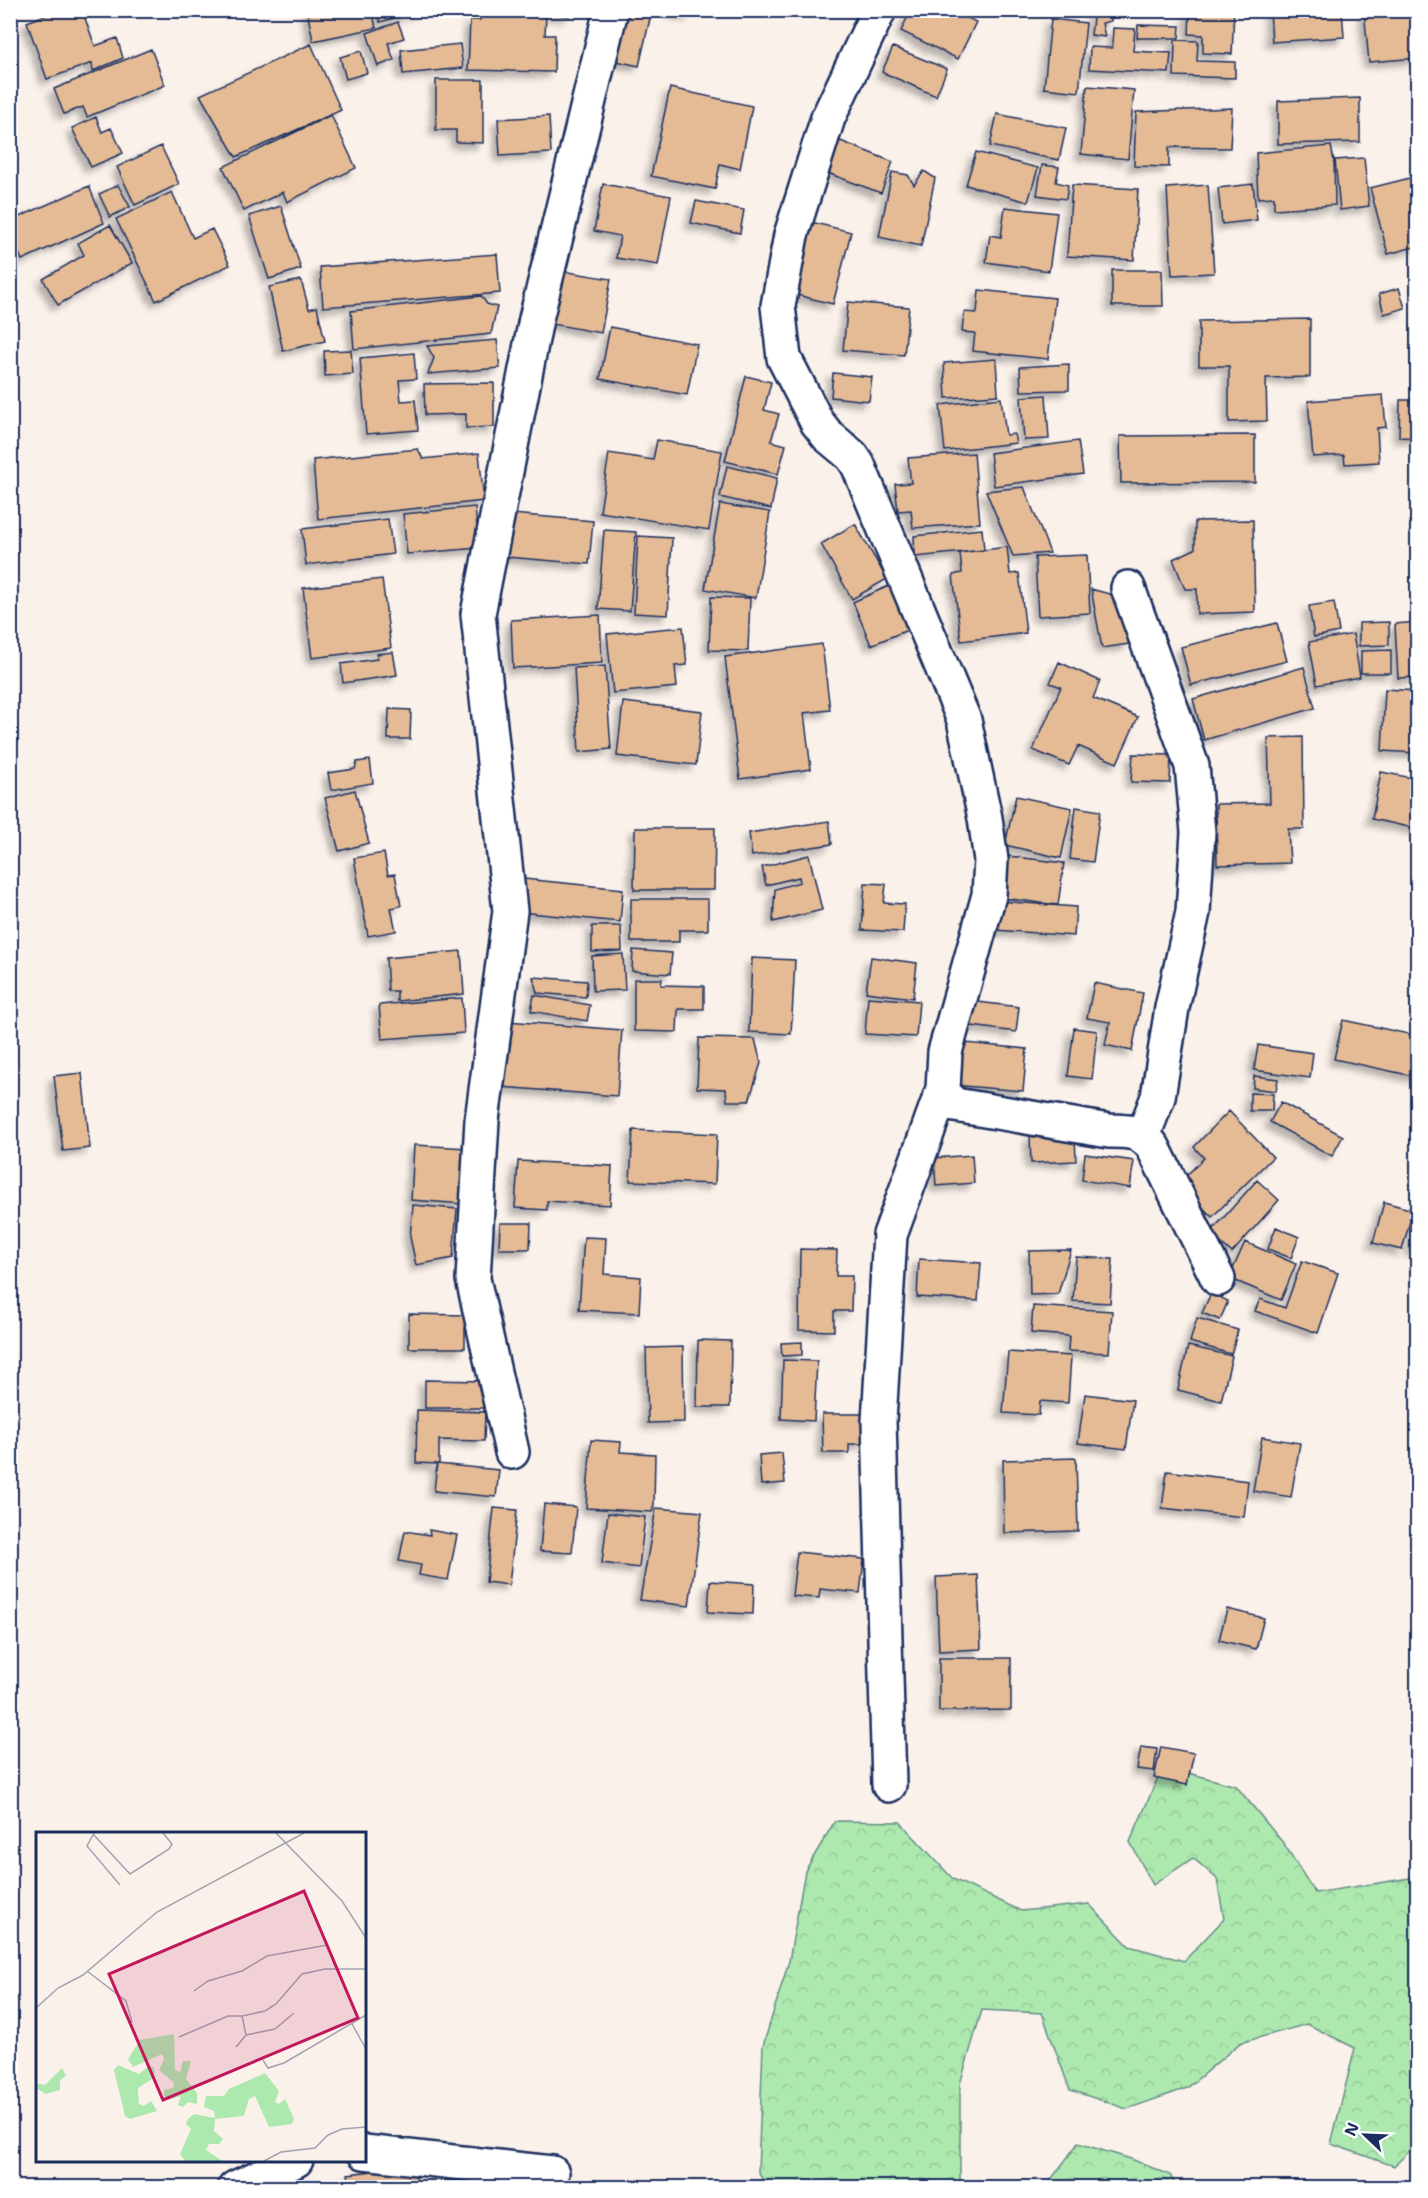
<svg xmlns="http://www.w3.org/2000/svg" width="1428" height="2198" viewBox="0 0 1428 2198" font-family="'Shantell Sans',sans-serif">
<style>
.forest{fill:url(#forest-crowns);stroke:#648c86;stroke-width:1.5}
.building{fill:#e5bb95;stroke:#1b2f5e;stroke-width:1.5;filter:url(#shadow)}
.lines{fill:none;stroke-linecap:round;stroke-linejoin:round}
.minor-casing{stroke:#1b2f5e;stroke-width:38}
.minor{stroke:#fff;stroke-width:33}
.inset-road{fill:none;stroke:#a1a3b2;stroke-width:1.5}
.view{fill:#c2185b;fill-opacity:0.15;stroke:#c2185b;stroke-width:3}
.inset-edge{fill:none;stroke:#1b2f5e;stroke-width:3}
</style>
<defs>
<pattern id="forest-crowns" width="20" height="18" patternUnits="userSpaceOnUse" patternTransform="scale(1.5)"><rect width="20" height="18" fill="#ade9af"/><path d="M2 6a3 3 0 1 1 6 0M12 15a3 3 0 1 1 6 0" fill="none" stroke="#94c899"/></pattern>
<filter id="shadow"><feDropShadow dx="-5.5" dy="5.5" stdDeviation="3" flood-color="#0004"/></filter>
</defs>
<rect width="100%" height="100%" fill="#faf1ea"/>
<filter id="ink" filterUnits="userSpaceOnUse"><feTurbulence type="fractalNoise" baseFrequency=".0167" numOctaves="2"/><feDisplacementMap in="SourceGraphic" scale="12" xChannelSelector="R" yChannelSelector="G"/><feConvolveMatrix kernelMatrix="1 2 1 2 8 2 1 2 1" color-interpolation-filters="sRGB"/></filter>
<g filter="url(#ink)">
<!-- forest -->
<path class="forest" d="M1163 1766 1236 1786 1284 1844 1315 1893 1417 1877V2144L1394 2166 1331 2144 1355 2048 1307 2024 1240 2043 1187 2088 1127 2109 1070 2090 1042 2013 982 2010 960 2084V2187H767L758 2172 763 2046 789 1961 805 1871 835 1821 900 1822 953 1879 1021 1911 1089 1904 1129 1946 1184 1961 1224 1919 1217 1879 1193 1858 1153 1885 1130 1842Z
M1078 2143 1131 2159 1170 2175 1177 2187H1049L1047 2185Z"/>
<!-- building -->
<path class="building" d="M59 10H82L95 46 117 38 123 58 93 71 92 63 47 79 27 22Z
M307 10H372L376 28 313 41Z
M377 10H423L380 22Z
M509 10H569V16Z
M622 10H652L639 66 612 60Z
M673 10H692L690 16 673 12Z
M911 10H952L976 22 958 59 901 31Z
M1094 10H1112L1111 21 1102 23 1105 37 1091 35Z
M1190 10H1234L1232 54 1203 53V35L1189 34Z
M1270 10H1342L1344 37 1272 42Z
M1364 10H1418V58L1369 62Z
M480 13 546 14 545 35H555L554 72 468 70 470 20H480Z
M1051 19 1086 23 1079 92 1044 88Z
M398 22 404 38 388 43 394 60 378 66 367 33Z
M1138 25 1180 26 1179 38H1137Z
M1113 28 1135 29 1133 51 1171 53 1169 73 1089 69 1090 47 1112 48Z
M1175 40 1198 41 1197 61 1235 62V78L1174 76Z
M311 44 341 110 236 157 200 95Z
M460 44 463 68 403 74 401 50Z
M893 47 947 69 936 96 882 72Z
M151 49 165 85 87 117 83 107 64 114 54 89Z
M361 51 367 73 346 79 340 57Z
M436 80H483V143L456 142V130H436Z
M1087 86 1134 90 1128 159 1081 154Z
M670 88 752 106 740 169 720 164 715 189 651 176Z
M1360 98V142L1278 144V101Z
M1232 108 1230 148 1169 147V167L1134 166 1136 112Z
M997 114 1066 128 1059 160 990 146Z
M331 115 356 168 287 202 283 192 244 211 223 167Z
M549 116 551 153 500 156 498 119Z
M96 117 102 132 111 128 123 153 91 167 72 128Z
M838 140 893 162 881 193 825 172Z
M161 146 179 184 135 205 117 167Z
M1331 146 1334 161 1335 205 1274 209V197L1258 198 1256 153Z
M976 152 1038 168 1028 202 966 185Z
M1364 158 1369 206 1340 210 1335 160Z
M1042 165 1059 167 1056 182 1068 185 1066 199 1037 195Z
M924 171 935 178 921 246 879 237 892 172 908 175 914 185Z
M1418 176V246L1388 254 1370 188Z
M603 184 671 196 658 265 616 258 620 236 594 231Z
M1253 184 1257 220 1222 224 1218 188Z
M118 185 130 207 110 217 99 194Z
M1072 185 1138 189 1134 260 1067 256Z
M1208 185 1214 273 1172 275 1167 188Z
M89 186 104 223 22 260 10 234V221Z
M172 192 193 238 212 229 230 265 156 301 116 219Z
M696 201 744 210 740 233 691 223Z
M281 206 301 269 269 279 249 216Z
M1005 207 1057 213 1049 271 986 262 990 235 1001 237Z
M811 222 851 232 833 304 793 294Z
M110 225 132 263 58 305 43 279 84 255 78 243Z
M497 254 500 293 323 307 320 267Z
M556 270 611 279 601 333 547 323Z
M1112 270H1162L1163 306H1112Z
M301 280 309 309 317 307 325 341 283 351 269 287Z
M1399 288 1405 308 1384 314 1379 294Z
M979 290 1055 298 1048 359 973 351 975 333 962 332 964 312 977 313Z
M481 296 487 304 497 307 491 334 354 349 351 311Z
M848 302 909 307 904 355 843 350Z
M1310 319V377L1266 378 1267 421 1229 422V366H1199V321Z
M610 327 697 344 687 395 600 379Z
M497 340 500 368 428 374 434 358 427 346Z
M351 350 353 374 325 376 324 351Z
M414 353 416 379 399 380 401 401 415 400 418 430 366 434 360 358Z
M996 359 998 395 946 398 944 363Z
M1069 364V390L1021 391 1020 367Z
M833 373 872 377 869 401 831 397Z
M746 376 771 382 764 410 779 414 771 441 786 445 778 474 725 461Z
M494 383V427L466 428V414L425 415 424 384Z
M1046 395 1049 439 1024 440 1021 397Z
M1383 395 1386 427 1377 428 1379 462 1345 464 1344 455 1313 457 1308 401Z
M1001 398 1006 435 1014 434 1016 443 945 451 940 405Z
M1400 400H1418V438L1399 437Z
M1255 435V482L1121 483 1120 436Z
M657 440 722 451 709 530 600 512 609 453 653 460Z
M1078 441 1083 474 994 486 990 453Z
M418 449 423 459 479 453 484 501 318 519 313 460Z
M974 453 980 523 913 528 911 510 898 511 895 484 911 483 908 458Z
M727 466 777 478 771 509 720 497Z
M1024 487 1050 553 1013 556 986 491Z
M720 504 770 512 756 598 705 589Z
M475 507 479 548 407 554 403 514Z
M512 514 593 521 589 564 507 557Z
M388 519 393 554 306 565 302 529Z
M1253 520 1255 612 1197 614V589H1185L1173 559 1195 549V521Z
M855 524 887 579 852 599 821 544Z
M982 529 984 550 915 557 914 536Z
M604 530 636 532 630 611 598 609Z
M638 536 672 538 668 615 634 613Z
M1007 547 1010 574 1019 573 1026 633 961 641 953 575 962 573 960 553Z
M1087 555 1090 613 1038 616 1035 557Z
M382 579 391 648 312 658 303 588Z
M891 585 910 629 871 645 853 602Z
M1091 589 1121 597 1129 644 1102 648Z
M711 597 750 598 748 651 709 650Z
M1334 602 1339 632 1314 637 1309 606Z
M600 615 602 663 513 668 511 620Z
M1389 622V645L1359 646V623Z
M1418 622V677L1398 678 1395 624Z
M1277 623 1287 661 1191 685 1181 647Z
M683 627 687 665 675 666 677 687 613 693 607 634Z
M1353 634 1360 677 1317 685 1309 642Z
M822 644 830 710 804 713 811 769 740 779 725 657Z
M1391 650V673H1361V651Z
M393 652 397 675 343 683 341 664 377 659V654Z
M1059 662 1100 681 1093 698 1138 717 1117 763 1078 746 1069 765 1033 750 1061 687 1050 683Z
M605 666 611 749 579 752 574 668Z
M1304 667 1315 708 1204 740 1193 699Z
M1385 689 1418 691V753L1382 751Z
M623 702 702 711 696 765 617 756Z
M389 709 411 710 410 739H388Z
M1303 737 1304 829H1288L1290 863 1217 865 1216 804 1270 803 1268 738Z
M1133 754 1171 755 1170 783 1131 782Z
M370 760 373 783 331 790 328 773 355 769 357 762Z
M1381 772 1418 779V829L1372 819Z
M355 790 369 843 339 851 325 798Z
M1016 796 1072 808 1061 858 1005 845Z
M1076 807 1100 811 1093 862 1070 859Z
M829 821 832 844 752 856 749 833Z
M635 828H715L714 890H634Z
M384 853 388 875 395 874 401 906 391 908 396 931 368 936 354 858Z
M809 855 822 910 773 922 775 889 800 882 799 877 766 885 762 867Z
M1000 855 1064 863 1058 905 994 897Z
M514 878 623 889 620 922 510 911Z
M865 883 886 884 884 903 905 904 903 932 862 930Z
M631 899H708V930H679V942H631Z
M998 901 1076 907 1074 936 996 930Z
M592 926H621L622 951 592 952Z
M633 950 672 953 670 974 632 971Z
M461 951 464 994 397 1001V991H388L386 958Z
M623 954 625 990 593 991 592 956Z
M871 957 917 963 913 998 866 992Z
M752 958 795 960 791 1034 749 1032Z
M533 977 587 981 586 997 537 993Z
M634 979H662L661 985 704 986V1009H678L677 1032 634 1031Z
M1094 983 1143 993 1132 1051 1105 1045 1110 1022 1087 1018Z
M534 995 590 1005 587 1021 531 1011Z
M868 997 919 1001 916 1037 865 1034Z
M462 998 464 1033 382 1039 379 1005Z
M969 1001 1019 1007 1016 1032 965 1025Z
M1343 1020 1418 1036V1077L1334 1059Z
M507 1021 622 1030 617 1096 501 1087Z
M1074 1028 1097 1031 1092 1079 1068 1076Z
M699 1038 755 1039 761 1063 749 1101H727L726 1089 697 1088Z
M955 1042 1027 1049 1023 1091 952 1085Z
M1258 1045 1313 1053 1310 1078 1254 1070Z
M82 1073 90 1148 63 1151 54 1076Z
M1254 1076 1278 1079 1276 1091 1253 1088Z
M1250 1093 1273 1094 1272 1111H1250Z
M1281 1102 1343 1136 1332 1156 1270 1122Z
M1229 1111 1273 1157 1212 1217 1179 1183 1204 1158 1194 1147Z
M633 1130 717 1134 715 1184 630 1181Z
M1075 1134 1076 1161 1031 1163 1030 1136Z
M414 1145 468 1148 464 1204 411 1200Z
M1085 1154 1134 1161 1130 1188 1082 1180Z
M972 1155 974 1183 936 1186 934 1158Z
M518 1161 612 1166 610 1205 547 1201V1210L515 1208Z
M1257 1180 1279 1200 1232 1253 1210 1233Z
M1417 1201H1418V1251L1410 1250Z
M1384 1202 1413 1210 1402 1250 1373 1243Z
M413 1205 457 1209 453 1258 416 1265 410 1237Z
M500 1223H531L530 1249H499Z
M1276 1227 1299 1237 1291 1258 1268 1249Z
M584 1237 606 1238 604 1274 641 1277 639 1313 579 1310Z
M1245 1242 1296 1264 1281 1300 1229 1278Z
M800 1249 837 1250 836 1276H852L851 1311H834V1331L799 1330Z
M1071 1250 1058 1294 1030 1295 1029 1251Z
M10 1257 17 1277 10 1279Z
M1076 1257 1113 1259 1110 1303 1073 1301Z
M919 1259 981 1263 978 1301 917 1297Z
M1302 1261 1338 1273 1318 1333 1255 1311 1260 1299 1285 1308Z
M1211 1293 1228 1301 1220 1320 1202 1313Z
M1033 1306 1112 1311 1109 1353 1068 1351 1069 1336 1031 1333Z
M409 1314 465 1315V1348H409Z
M1197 1318 1238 1330 1231 1354 1190 1342Z
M698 1340 731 1341 730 1407H697Z
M802 1342V1355L782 1356 781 1343Z
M1188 1346 1232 1356 1221 1401 1178 1390Z
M683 1347 684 1422 648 1423 646 1348Z
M1008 1352 1071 1356 1068 1403 1040 1401 1039 1415 1003 1413Z
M783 1360 817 1361 814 1421 781 1419Z
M425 1380 484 1381 483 1408H425Z
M1085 1394 1133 1400 1126 1449 1078 1443Z
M417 1410 485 1412 484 1441 439 1440V1464L416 1463Z
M822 1414H863L864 1444H849V1453H823Z
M1262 1437 1300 1443 1291 1497 1253 1491Z
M591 1440 621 1442 620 1452 655 1454 654 1505 652 1512 586 1508Z
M782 1453 785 1483 761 1485 759 1455Z
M1076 1458 1078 1531 1004 1533 1003 1460Z
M437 1464 499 1470 496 1497 434 1491Z
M1167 1471 1248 1481 1244 1517 1162 1508Z
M544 1504 576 1507 572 1553 540 1551Z
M494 1508 517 1510 509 1585 486 1582Z
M656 1508 702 1512 689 1606 640 1600Z
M608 1513 645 1517 639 1568 602 1563Z
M429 1530 457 1535 448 1580 419 1575 421 1565 399 1561 405 1531 430 1535Z
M797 1552 864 1559 860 1593 820 1589 819 1598 792 1596Z
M978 1575 981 1649 939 1651 936 1577Z
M710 1581 754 1584 753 1614 708 1612Z
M1227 1609 1264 1618 1256 1649 1219 1640Z
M939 1658H1011V1710L939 1711Z
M1141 1747 1157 1749 1154 1771 1137 1769Z
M1161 1747 1194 1753 1187 1785 1154 1778Z
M415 2166 418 2188H351L348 2174Z"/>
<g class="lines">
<defs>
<path id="minor" d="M879 10 828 118 791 235 778 306 784 358 817 422 828 436 852 456 858 465 964 720 985 818 991 860 989 895 945 1052 943 1089 947 1098 955 1105 1109 1131C1128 1131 1142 1131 1153 1147L1218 1279
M1128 588 1192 766 1198 832 1193 912 1172 1008 1158 1097 1143 1136
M512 1452 473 1279 482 1120 510 911 478 614 536 319 611 10
M889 1785 879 1421 890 1235 943 1089
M364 2152 552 2173
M235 2188 296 2160"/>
</defs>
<!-- minor casing -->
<use href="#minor" class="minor-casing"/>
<!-- minor -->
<use href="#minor" class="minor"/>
</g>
</g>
<!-- overview -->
<g transform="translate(36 1832)">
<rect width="330" height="330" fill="#faf1ea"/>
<path d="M138 202 139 238 144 240 147 229H155L150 247 161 261V272L152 270 147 275 142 273 145 264 135 267 128 264V258L137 256 138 251 123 238 128 227 126 222 97 235 92 227 104 208ZM82 233 103 242 113 234 118 235 119 245 102 256V260L103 272 108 274 115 269 121 279 94 287 89 284 78 238ZM26 236 30 244 24 248V258L10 262 0 256V251L9 253ZM229 241 243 259 239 270 243 272 249 267 258 287 256 292 233 295 219 264 213 267 208 284 179 287 178 299 187 307 183 312H173L170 318 186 329H149L144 322 155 297 150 292 152 287 158 282 179 286 178 279 168 275 170 264H188L193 257Z" fill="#ade9af"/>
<path class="inset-road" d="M58 1 51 14 84 53M240 1 306 69 330 106M57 2 94 42 133 17 136 12 127 1M51 139 90 169 96 190M158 159 172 149 206 139 231 124 291 113 300 137M0 176 22 156 47 143 121 80 268 1M316 192 330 217M210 203 239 197 258 181M143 205 192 184H207M200 215 210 203 206 184 229 179 240 172 266 142 289 137H330M227 228 232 236 248 231 330 183M228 329 245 320 279 316 292 303 306 297 330 295"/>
<path class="view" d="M268 59 322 186 127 268 73 142Z"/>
<rect width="330" height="330" class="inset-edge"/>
</g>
<!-- margin -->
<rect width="1428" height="2198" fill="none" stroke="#fff" stroke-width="36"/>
<rect x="18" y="18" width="1392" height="2162" fill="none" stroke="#1b2f5e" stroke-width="2" filter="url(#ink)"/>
<!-- north arrow -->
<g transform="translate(1365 2135) rotate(293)" stroke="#ffffff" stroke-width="4.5" paint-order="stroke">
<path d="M0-4.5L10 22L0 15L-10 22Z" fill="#1b2f5e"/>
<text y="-9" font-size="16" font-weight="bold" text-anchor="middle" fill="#1b2f5e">N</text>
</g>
</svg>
